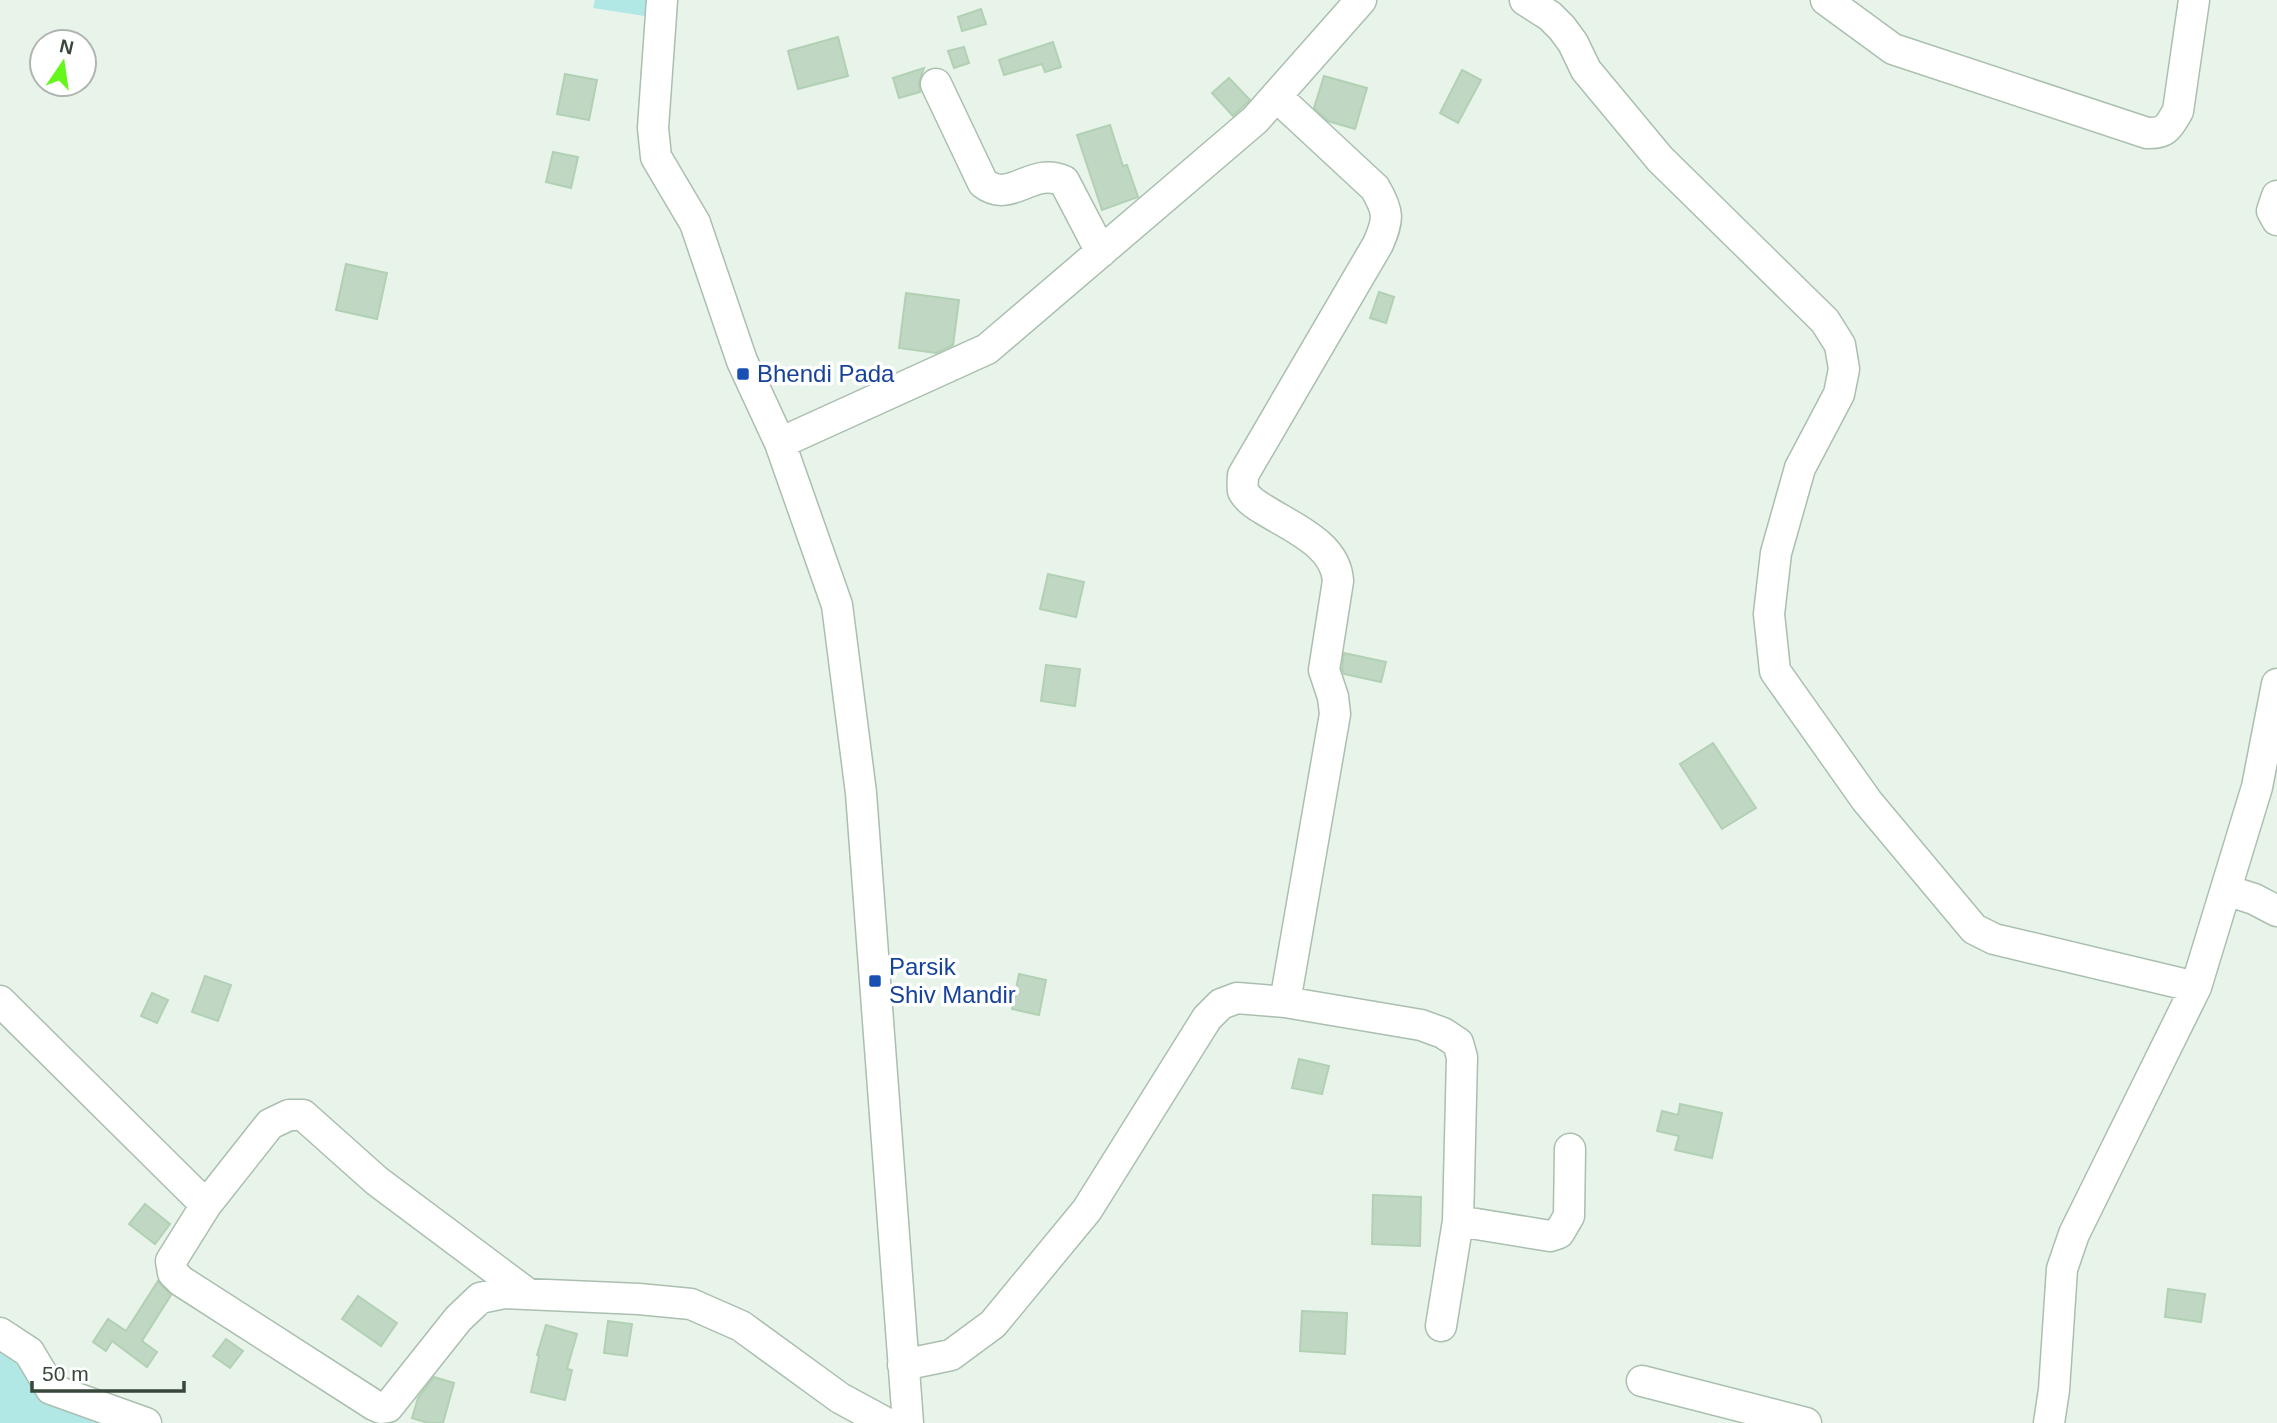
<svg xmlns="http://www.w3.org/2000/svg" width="2277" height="1423" viewBox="0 0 2277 1423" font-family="Helvetica,sans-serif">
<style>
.green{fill:#b1e7e5}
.building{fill:#c0d8c3;stroke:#b1d0b4;stroke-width:2}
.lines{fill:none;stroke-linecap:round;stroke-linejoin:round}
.minor-casing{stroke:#aabfae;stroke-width:33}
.minor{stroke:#fff;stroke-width:30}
.transit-dot{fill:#1a4fb4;stroke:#fff;stroke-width:2.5}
.labels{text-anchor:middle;stroke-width:7;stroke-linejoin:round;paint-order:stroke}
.transit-label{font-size:24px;fill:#164399;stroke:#fff;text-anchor:start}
</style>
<rect width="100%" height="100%" fill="#e8f4ea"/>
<!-- green -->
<path class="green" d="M595 0H653L651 17 593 8Z
M0 1347 6 1350 31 1382 108 1423H0Z"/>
<!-- building -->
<path class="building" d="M981 9 986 24 962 31 958 17Z
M838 37 848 76 798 89 788 51Z
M1053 42 1061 67 1045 72 1042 64 1004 75 999 60Z
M964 47 969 63 954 68 948 51Z
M924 68 919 82 920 92 899 98 893 78Z
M1462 70 1481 80 1458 123 1440 113Z
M565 74 597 80 589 120 557 114Z
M1324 76 1367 88 1355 129 1328 121 1314 108Z
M1229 78 1250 100 1233 116 1212 93Z
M1110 125 1123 166 1127 165 1138 197 1102 210 1077 135Z
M553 152 578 157 571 188 546 182Z
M346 264 387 273 377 319 336 310Z
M1379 292 1394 297 1386 323 1370 318Z
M906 293 959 300 953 345 936 353 899 348Z
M1048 574 1084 582 1076 617 1040 609Z
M1344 653 1386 662 1381 682 1344 674 1342 669Z
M1046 665 1080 669 1075 706 1041 701Z
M1713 743 1756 808 1722 829 1680 764Z
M1019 974 1046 980 1039 1015 1012 1009Z
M205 976 231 985 218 1021 192 1012Z
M152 993 168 1000 157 1023 141 1016Z
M1299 1059 1329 1066 1322 1094 1292 1088Z
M1680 1104 1722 1113 1712 1158 1675 1150 1679 1136 1657 1131 1662 1111 1678 1115Z
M1373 1195 1421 1197 1420 1246 1372 1244Z
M145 1204 170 1224 155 1244 129 1224Z
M158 1281 171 1295 142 1341 157 1352 147 1367 112 1341 106 1351 93 1342 108 1319 126 1331Z
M2168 1289 2205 1294 2201 1322 2165 1317Z
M358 1296 397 1323 381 1346 342 1319Z
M1302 1311 1347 1313 1345 1354 1300 1351Z
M608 1321 632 1324 627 1356 604 1353Z
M546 1325 577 1334 567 1369 572 1370 565 1400 531 1392 539 1356 537 1355Z
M226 1339 243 1351 230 1368 213 1356Z
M434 1377 454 1383 443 1423H428L412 1418 418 1398Z"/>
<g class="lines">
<defs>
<path id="minor" d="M662 0 653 128 656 157 695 223 742 361 780 443 837 605 861 793 908 1423
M1525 0 1550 16 1562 28 1573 43 1586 70 1660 159 1825 321 1840 345 1844 369 1839 394 1800 468 1776 553 1769 614 1775 671 1867 801 1974 929 1994 939 2196 987
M1826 0 1893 49 2147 133C2167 134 2169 126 2178 111L2194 0
M936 84 983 183C1011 205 1031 166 1064 181L1101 252
M1276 96 1375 188C1389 212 1389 219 1378 244L1243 475C1243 480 1242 487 1243 491 1247 499 1256 505 1263 509 1291 527 1336 544 1338 581L1324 670 1333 697 1335 714 1285 1002
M2277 196 2272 211 2277 220
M780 443 987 349 1255 120 1361 0
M2226 890 2254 899 2277 911
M0 1001 206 1205 171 1261 173 1273 181 1281 374 1405 381 1408 388 1407 458 1319 480 1298 504 1293 639 1299 691 1304 741 1326 840 1398 886 1423
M206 1205 270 1124 289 1115H303L377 1181 528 1294
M1458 1221 1550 1236 1559 1233 1569 1216 1570 1149
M0 1333 29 1352 51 1389 146 1423
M903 1365 951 1355 993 1324 1087 1210 1207 1018 1221 1004 1237 998 1285 1002 1421 1025 1443 1033 1458 1043 1462 1057 1458 1221 1441 1326
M1642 1381 1806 1423
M2049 1423 2054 1390 2062 1269 2074 1234 2196 987 2257 787 2277 684"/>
</defs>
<!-- minor casing -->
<use href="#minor" class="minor-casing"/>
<!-- minor -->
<use href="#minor" class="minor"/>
</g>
<!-- markers -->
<g class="transit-dot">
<rect x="736" y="367" width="14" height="14" rx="3.5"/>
<rect x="868" y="974" width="14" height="14" rx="3.5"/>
</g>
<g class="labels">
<!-- transit labels -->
<g class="transit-label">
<text x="757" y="382">Bhendi Pada</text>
<text x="889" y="975">Parsik<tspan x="889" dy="28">Shiv Mandir</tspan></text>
</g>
</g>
<!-- north arrow -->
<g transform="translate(63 63) rotate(13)"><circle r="33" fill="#ffffff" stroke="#afb5b0" stroke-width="2"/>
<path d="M0-5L12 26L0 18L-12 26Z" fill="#66f61c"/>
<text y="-10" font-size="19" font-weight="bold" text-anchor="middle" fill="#374739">N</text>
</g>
<!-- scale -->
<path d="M32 1381v10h152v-10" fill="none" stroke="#374739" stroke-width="3.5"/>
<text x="42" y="1381" font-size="21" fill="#374739" stroke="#ffffff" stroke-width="5" paint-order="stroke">50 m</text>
</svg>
